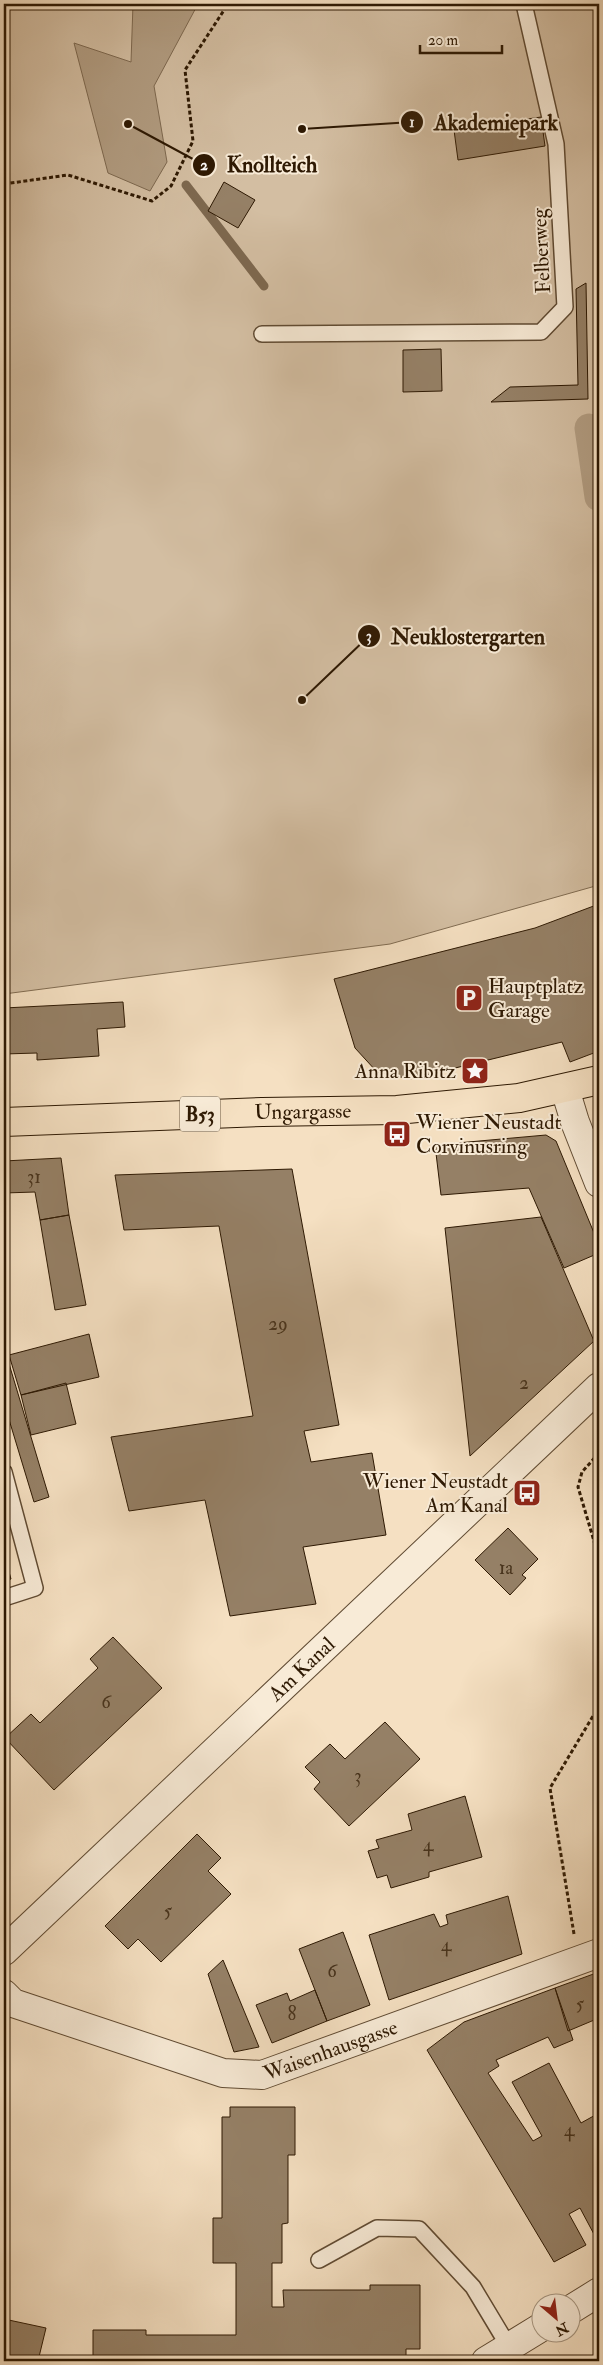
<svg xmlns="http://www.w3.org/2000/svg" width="603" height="2365" viewBox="0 0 603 2365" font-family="'IM FELL Double Pica',serif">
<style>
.green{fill:#d3bea2;stroke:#806c52}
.water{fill:#b19c81;stroke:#7d684f}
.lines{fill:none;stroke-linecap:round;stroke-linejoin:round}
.stream{stroke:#7d684f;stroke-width:9}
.canal{stroke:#b19c81;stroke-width:29}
.building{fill:#958066;stroke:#2e1903}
.service-casing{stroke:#604b33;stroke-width:18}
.minor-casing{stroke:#604b33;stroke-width:30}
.primary-casing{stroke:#2e1903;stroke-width:30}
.path{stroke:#2e1903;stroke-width:3;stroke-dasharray:4 2.5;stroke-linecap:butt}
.service{stroke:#f8ebd7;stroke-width:15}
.minor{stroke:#f8ebd7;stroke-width:28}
.primary{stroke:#f5e0c2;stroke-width:28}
.labels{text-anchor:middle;stroke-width:4;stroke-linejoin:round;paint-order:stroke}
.number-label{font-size:19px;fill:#48331c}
.shield{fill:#f8ebd7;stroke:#6b5843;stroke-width:1}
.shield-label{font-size:20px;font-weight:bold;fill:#2e1903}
.street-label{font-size:21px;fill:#2e1903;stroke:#f8ebd7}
.poi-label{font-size:21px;fill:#2e1903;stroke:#f8ebd7;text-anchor:start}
.leader{fill:none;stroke:#2e1903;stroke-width:2}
.callout-dot{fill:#2e1903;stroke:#f8ebd7;stroke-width:2}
.mark-label{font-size:15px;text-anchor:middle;font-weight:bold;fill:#fff}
.callout-label{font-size:22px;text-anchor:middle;font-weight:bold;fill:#2e1903;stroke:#f8ebd7;stroke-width:4;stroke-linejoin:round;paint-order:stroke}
</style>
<rect width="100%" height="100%" fill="#f5e0c2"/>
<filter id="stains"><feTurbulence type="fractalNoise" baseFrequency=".004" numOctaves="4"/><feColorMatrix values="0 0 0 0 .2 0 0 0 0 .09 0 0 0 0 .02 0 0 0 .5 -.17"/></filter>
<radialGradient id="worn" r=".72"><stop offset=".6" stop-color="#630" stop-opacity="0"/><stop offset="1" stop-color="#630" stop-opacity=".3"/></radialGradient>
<!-- green -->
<path class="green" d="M4 4H599V885L390 944 4 994Z"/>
<!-- water -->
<path class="water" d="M133 4H198L154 86 167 162 150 191 108 173 74 43 131 62Z"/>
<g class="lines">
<!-- stream -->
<path class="stream" d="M186 185 264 286"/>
<!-- canal -->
<path class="canal" d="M589 428 599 497"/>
</g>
<!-- building -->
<path class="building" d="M541 117 545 146 458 160 454 130Z
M224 182 255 200 238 228 208 211Z
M586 283 588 399 491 402 510 387 578 385 576 289Z
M441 349 442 391 403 392V350Z
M599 904V1051L570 1062 562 1042 410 1079 377 1072 355 1048 334 979 535 928Z
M123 1002 125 1027 97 1029 99 1056 37 1060V1053L4 1054V1008Z
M546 1135 556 1141 599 1245V1253L564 1268 529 1188 441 1195 435 1145Z
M61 1158 69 1215 40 1220 35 1192 4 1193V1161Z
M292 1169 339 1425 304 1431 311 1462 372 1453 386 1535 303 1547 316 1604 230 1616 205 1500 129 1511 111 1437 253 1416 219 1226 124 1230 115 1175Z
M69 1215 86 1305 55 1310 40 1220Z
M541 1217 594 1341 470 1456 445 1228Z
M89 1334 99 1377 21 1395 9 1355Z
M4 1347 49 1497 34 1502 4 1403Z
M66 1383 76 1424 31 1435 21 1395Z
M508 1528 538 1559 522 1575 526 1578 510 1595 475 1560Z
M4 1554 11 1579 4 1581Z
M113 1637 162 1688 54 1790 5 1738 31 1714 40 1723 98 1668 90 1659Z
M385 1722 420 1759 349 1826 314 1789 320 1782 305 1767 330 1744 345 1759Z
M465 1796 482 1857 429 1872V1877L391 1888 387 1875 377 1878 368 1851 379 1848 376 1840 412 1830 408 1814Z
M197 1834 221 1858 208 1871 231 1894 161 1962 138 1939 128 1949 105 1926Z
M508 1896 522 1954 389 2000 369 1935 434 1914 440 1927 448 1924 446 1915Z
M343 1932 370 2005 327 2021 299 1949Z
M223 1960 259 2047 234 2052 208 1974Z
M599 1972V2018L568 2031 555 1988Z
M555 1988 573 2040 554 2048 548 2037 496 2060 499 2066 488 2073 533 2141 542 2136 512 2082 549 2063 581 2123 599 2113V2237L596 2238 580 2208 569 2214 586 2245 554 2262 427 2050 464 2022Z
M315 1990 327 2021 272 2043 256 2005 287 1993 290 2001Z
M230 2107H295V2155H288V2223L282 2224V2263H272V2307H284L283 2290H370V2285H420V2349H406V2356H300V2361H93V2330H146V2335H236V2263H213V2218H222V2117H230Z
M4 2319 46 2328 38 2361H4Z"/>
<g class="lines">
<defs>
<path id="service" d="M262 334 541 332 565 307 556 144 524 4
M4 1472 35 1588 4 1598
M319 2260 377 2228 419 2229 473 2287 509 2347"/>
<g id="minor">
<path d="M565 1089 575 1122 599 1183"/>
<path id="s1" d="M4 1951 599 1387"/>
<path id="s2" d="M4 1994 13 2003 223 2073 262 2075 599 1953"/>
<path d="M570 2310 599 2292"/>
<path d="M486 2361 540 2328"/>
</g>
<g id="primary">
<path id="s3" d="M4 1122 262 1112 397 1110 519 1098 599 1080"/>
</g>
</defs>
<!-- service casing -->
<use href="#service" class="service-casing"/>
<!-- minor casing -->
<use href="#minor" class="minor-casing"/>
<!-- primary casing -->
<use href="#primary" class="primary-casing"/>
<!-- path -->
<path class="path" d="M4 184 68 175 152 201 171 186 193 141 185 70 228 4
M599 1453 582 1472 578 1487 599 1558
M574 1934 550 1788 599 1706"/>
<!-- service -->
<use href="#service" class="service"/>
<!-- minor -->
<use href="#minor" class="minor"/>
<!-- primary -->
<use href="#primary" class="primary"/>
</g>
<!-- icons -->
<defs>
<symbol id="parking-square" viewBox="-11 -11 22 22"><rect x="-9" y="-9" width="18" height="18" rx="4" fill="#8f2418" stroke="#f8ebd7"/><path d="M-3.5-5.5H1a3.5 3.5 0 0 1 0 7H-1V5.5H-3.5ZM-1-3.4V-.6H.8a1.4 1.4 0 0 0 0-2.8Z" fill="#fff"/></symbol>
<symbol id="sight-square" viewBox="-11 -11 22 22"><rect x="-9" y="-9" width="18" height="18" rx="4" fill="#8f2418" stroke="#f8ebd7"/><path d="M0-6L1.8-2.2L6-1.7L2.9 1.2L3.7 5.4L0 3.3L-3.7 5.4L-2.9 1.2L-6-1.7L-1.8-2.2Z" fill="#fff"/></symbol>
<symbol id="bus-square" viewBox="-11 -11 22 22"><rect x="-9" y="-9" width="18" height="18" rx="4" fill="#8f2418" stroke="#f8ebd7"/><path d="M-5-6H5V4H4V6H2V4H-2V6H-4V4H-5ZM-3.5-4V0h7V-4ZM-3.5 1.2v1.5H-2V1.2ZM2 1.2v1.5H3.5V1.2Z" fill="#fff"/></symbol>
</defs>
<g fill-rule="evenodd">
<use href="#parking-square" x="453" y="982" width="32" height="32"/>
<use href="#sight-square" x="459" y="1055" width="32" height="32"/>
<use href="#bus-square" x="381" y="1118" width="32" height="32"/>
<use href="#bus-square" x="511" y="1477" width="32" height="32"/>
</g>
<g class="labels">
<!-- number labels -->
<g class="number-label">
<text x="34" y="1183">31</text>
<text x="278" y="1330">29</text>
<text x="524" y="1389">2</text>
<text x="506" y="1574">1a</text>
<text x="106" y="1708">6</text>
<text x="358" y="1782">3</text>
<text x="428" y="1851">4</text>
<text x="168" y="1917">5</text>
<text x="446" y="1951">4</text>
<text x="332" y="1977">6</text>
<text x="580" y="2010">5</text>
<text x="292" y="2020">8</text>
<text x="569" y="2136">4</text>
</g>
<!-- shield labels -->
<rect class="shield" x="180" y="1096.5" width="40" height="35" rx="4"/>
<g class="shield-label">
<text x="200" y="1121">B53</text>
</g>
<!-- street labels -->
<g class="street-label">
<text transform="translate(541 251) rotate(-93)" y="7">Felberweg</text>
<text dy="7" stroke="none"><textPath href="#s3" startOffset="299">Ungargasse</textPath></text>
<text dy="7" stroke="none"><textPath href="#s1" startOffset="410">Am Kanal</textPath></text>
<text dy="7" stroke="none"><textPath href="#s2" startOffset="346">Waisenhausgasse</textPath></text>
</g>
<!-- poi labels -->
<g class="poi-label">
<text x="488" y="993">Hauptplatz<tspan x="488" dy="24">Garage</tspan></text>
<text x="456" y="1078" text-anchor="end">Anna Ribitz</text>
<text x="416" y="1129">Wiener Neustadt<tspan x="416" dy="24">Corvinusring</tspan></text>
<text x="508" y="1488" text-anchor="end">Wiener Neustadt<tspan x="508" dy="24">Am Kanal</tspan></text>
</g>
</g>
<!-- callouts -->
<path class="leader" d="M302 129L412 122M128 124L204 165M302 700L369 636"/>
<g class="callout-dot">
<circle cx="302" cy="129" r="5"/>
<circle cx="128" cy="124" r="5"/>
<circle cx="302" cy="700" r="5"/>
<circle cx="412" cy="122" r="12"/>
<circle cx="204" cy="165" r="12"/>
<circle cx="369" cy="636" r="12"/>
</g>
<g class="mark-label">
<text x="412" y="127">1</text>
<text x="204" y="170">2</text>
<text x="369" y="641">3</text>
</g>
<g class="callout-label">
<text x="496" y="130">Akademiepark</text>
<text x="272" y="172">Knollteich</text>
<text x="468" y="644">Neuklostergarten</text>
</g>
<!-- margin -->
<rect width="603" height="2365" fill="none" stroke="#f5e0c2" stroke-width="20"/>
<rect x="5" y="5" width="593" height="2355" fill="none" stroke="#2e1903" stroke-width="2.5"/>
<rect x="10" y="10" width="583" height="2345" fill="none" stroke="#2e1903"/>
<!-- north arrow -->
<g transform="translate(556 2318) rotate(152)"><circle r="24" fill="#f8ebd7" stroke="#a79782"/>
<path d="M0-4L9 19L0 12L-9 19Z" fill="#8f2418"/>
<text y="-8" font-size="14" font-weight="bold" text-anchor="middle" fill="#2e1903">N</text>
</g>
<!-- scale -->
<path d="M420 45v8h82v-8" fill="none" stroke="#2e1903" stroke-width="2.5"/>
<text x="428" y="45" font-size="15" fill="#2e1903" stroke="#f8ebd7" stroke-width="4" paint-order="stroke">20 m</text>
<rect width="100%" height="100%" filter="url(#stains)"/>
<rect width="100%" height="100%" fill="url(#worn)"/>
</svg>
